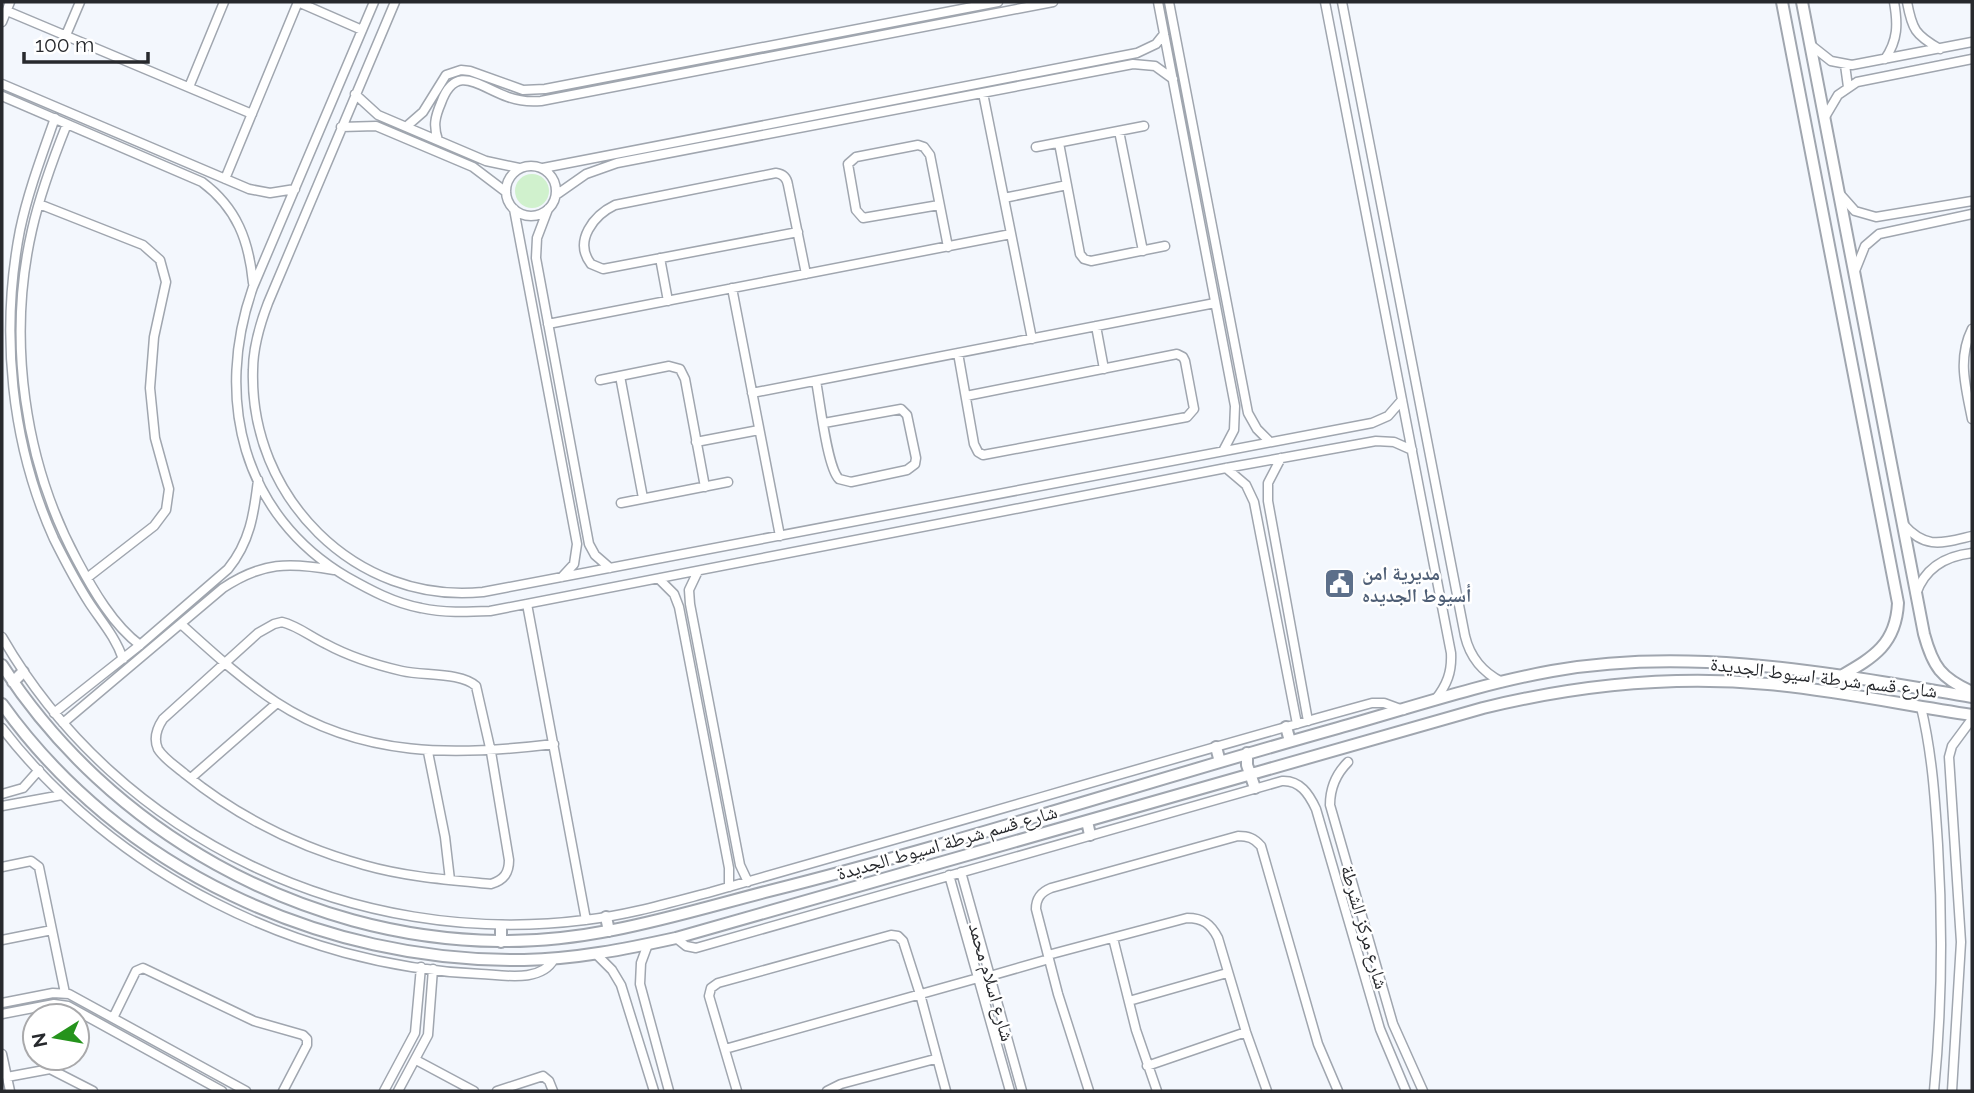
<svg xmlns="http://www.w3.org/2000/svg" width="1974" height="1093" viewBox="0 0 1974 1093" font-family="Raleway,'Noto Naskh Arabic',sans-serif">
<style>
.green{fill:#d0f1cd}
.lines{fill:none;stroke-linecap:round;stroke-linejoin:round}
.minor-casing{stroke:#a0a6af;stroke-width:11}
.major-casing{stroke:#a0a6af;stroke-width:14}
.minor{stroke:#fff;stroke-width:8}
.major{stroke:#fff;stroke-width:10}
.labels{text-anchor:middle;stroke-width:5;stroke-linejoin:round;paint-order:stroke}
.service-label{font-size:19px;font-weight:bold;fill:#4e5e75;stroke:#fff;text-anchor:start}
.street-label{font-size:19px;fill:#27292d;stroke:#fff}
</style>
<rect width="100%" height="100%" fill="#f3f7fd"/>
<!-- green -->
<path class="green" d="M515 191a17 17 0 1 1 34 0a17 17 0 1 1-34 0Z"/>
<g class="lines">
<defs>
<path id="minor" d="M298 2 362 30
M374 2 253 287C214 398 242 515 347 577 370 590 394 603 421 608 444 613 467 612 490 611L1226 468 1376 441 1394 442 1412 450
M395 2 268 303C260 324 253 346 253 370 249 496 355 605 483 592L1372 423 1388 416 1402 400
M1158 2 1235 406 1234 430 1223 451
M1169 2 1248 413 1257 429 1270 442
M1325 2 1451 653C1452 672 1447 685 1435 700
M1342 2 1465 636C1470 657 1482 672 1502 682
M1907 2C1912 29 1915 35 1940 49
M7 11 252 114
M2 22 10 2
M66 35 80 2
M1812 46 1831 61 1852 65 1972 42
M1885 59C1898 40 1898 24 1894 2
M1845 65 1848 87
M2 84 249 189 270 193 295 189
M189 87 224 2
M983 93 1032 339
M355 94 378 115 486 161 519 168
M2 96 202 182C237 208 249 241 253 283
M1825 117 1838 95 1857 82 1972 59
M55 118C42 155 28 192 20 230 0 333 11 444 54 539 65 561 77 584 90 604 102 622 116 638 123 659
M67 124C53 159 40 194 32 230 7 339 24 462 77 560 93 590 113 625 140 645
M407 126 423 112 446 75 461 70 470 71 523 90 545 89 998 2
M341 127 376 126 473 167 506 192
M1119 131 1143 251
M438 140C433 126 435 117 441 103 456 62 479 87 508 97 519 101 530 102 541 101L1053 2
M1059 143 1080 254 1084 259 1091 261 1165 246
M1036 147 1144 126
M506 191a25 25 0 1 1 50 0a25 25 0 1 1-50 0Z
M543 168 1137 53 1156 44 1164 34
M225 179 298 2
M1839 193 1855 211 1876 217 1972 201
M556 195 586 174 617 163 1133 64 1155 66 1173 79
M1004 198 1067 185
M39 204 143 245 160 260 166 282 154 337 150 388 155 438 169 489 166 510 154 526 87 578
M939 205 863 218 856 210 848 164 856 157 918 145 924 147 930 155 948 247
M514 209 577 544 574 564 562 577
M548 209 537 238 536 258 589 544 595 555 610 568
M798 232 603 269 591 264C573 241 594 215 615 205L776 173C783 174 787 178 788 185L806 274
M660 258 668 301
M1855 271 1865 246 1879 234 1972 214
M732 288 780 536
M548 324 1011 234
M1096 326 1104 369
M1972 329C1957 359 1966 388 1972 419
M958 353 974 444 978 452 983 455 1187 417 1194 409 1185 361 1183 357 1177 354 966 396
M620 376 643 498
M600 380 669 366 680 369 685 379 705 487
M816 381C820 401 827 467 839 479L851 482 907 470 915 464 916 458 907 415 901 409 824 423
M752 393 1215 303
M696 442 759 430
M1281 458 1268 483V501L1308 721
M1226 468 1246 485 1254 502 1297 724
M621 503 728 482
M1903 524C1926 550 1942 543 1972 536
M698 571 689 590 690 604 740 865 748 882
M659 579 674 594 679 607 729 868V887
M1916 594C1925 567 1946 556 1972 553
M527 604 586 920
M282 622C298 626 311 637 326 644 350 657 376 665 402 671 423 676 461 672 476 686L491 752 509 860C509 873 504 880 491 884 449 880 406 877 364 865 299 847 238 817 185 774 177 767 164 759 158 749 153 738 157 728 163 719L258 633 274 624Z
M181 624C211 651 241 679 276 702 362 758 456 756 554 744
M2 637C119 840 355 949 585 920 628 915 669 903 711 892 779 873 846 853 914 834 1067 790 1219 745 1372 703H1384L1403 710
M1921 707C1932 753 1935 798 1938 845 1943 928 1942 1009 1934 1091
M54 713 140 645 228 569C250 542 254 514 258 480
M63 723 223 588C262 562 289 562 334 570
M2 728C114 873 297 966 481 974 503 975 541 983 554 959
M428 752 445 837 450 880
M1348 762C1336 774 1330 787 1330 805L1393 1024 1423 1091
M191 778 277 703
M2 794 23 788 39 770
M2 806 62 795
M2 867 31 861 39 867 65 993
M961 872 1022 1091
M949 875 1010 1091
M676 938 686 946 696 948 1282 781C1300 780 1309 794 1316 809L1380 1029 1406 1091
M1113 938 1136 1030 1157 1091
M2 940 52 930
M648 944 641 963 640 984 669 1091
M596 954 612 970 621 985 654 1091
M1048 955 1187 918C1203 918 1211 924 1218 938L1246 1032 1267 1091
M990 976 1049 959
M1129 1001 1227 973
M2 1003 53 993 69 994 246 1091
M2 1014 54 1004 68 1006 222 1091
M113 1018 136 971 143 968 254 1021 303 1035 307 1039V1045L283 1091
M725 1049 978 978
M2 1054 10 1091
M416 1060 474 1091
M1147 1066 1246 1032
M7 1077 50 1069 93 1091
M384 1091 415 1033 421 967
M398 1091 428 1035 433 969
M497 1091 543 1076 549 1081 553 1091
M737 1091 709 996 711 988 718 983 891 935 898 936 903 941 920 994 946 1091
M827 1091 841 1084 935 1059
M1089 1091 1058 994 1036 909C1036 898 1041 892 1051 888L1238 836C1248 836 1254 838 1261 846L1318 1044 1338 1091
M1952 1091 1961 942 1949 757 1952 746 1972 719"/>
<path id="major" d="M1782 2 1898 603C1896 644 1874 657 1841 676
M1802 2 1924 634C1933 667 1941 678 1972 692
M2 665C109 831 301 939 499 941 592 943 680 914 769 891 960 843 1148 781 1338 728 1409 708 1480 684 1552 671 1693 646 1833 674 1972 697
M13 682 23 672
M2 704C120 869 322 963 524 960 576 959 626 949 676 938L1483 708C1577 685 1671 675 1768 684 1836 690 1904 705 1972 715
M1286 727 1290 741
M1216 747 1220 762
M1247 753V765L1255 788
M1087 821 1090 835
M606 917 609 931
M501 942V926"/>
</defs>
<!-- minor casing -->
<use href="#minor" class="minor-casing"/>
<!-- major casing -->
<use href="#major" class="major-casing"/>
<!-- minor -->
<use href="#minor" class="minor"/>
<!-- major -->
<use href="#major" class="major"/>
</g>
<!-- icons -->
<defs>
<symbol id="civic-square" viewBox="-11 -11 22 22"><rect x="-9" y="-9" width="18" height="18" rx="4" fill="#5c6f8a" stroke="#fff"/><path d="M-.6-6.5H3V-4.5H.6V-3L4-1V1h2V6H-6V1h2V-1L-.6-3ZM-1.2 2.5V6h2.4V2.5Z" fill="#fff"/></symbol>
</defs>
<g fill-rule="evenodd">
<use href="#civic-square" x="1322" y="566" width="35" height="35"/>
</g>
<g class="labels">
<!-- service labels -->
<g class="service-label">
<text x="1362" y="580">مديرية امن<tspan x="1362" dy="22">أسيوط الجديده</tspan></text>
</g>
<!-- street labels -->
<g class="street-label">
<text transform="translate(1824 677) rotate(7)" y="7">شارع قسم شرطة اسيوط الجديدة</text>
<text transform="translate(947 842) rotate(-16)" y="7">شارع قسم شرطة اسيوط الجديدة</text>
<text transform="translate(1365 927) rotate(74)" y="7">شارع مركز الشرطة</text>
<text transform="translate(992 982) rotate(74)" y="7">شارع اسلام محمد</text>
</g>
</g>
<!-- border -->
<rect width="1974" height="1093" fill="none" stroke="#27292d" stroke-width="7"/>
<!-- north arrow -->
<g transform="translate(56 1037) rotate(259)"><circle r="33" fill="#ffffff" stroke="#a9a9ab" stroke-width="2"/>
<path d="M0-5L12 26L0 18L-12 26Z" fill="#25931c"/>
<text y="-10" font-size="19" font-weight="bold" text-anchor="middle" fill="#27292d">N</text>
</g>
<!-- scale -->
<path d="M24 52v10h124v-10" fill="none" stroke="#27292d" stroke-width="3.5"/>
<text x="35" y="52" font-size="21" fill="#27292d" stroke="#ffffff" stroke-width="5" paint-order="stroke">100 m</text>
</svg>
